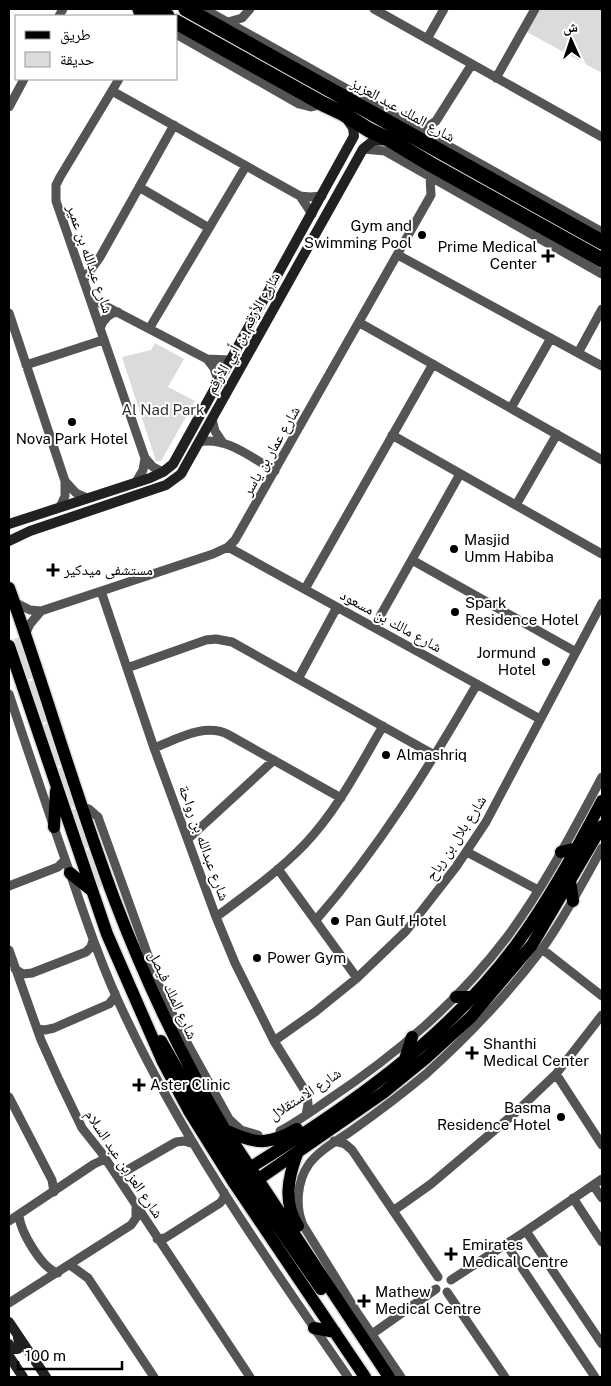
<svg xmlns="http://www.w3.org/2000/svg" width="611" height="1386" viewBox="0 0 611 1386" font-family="'Public Sans','Noto Naskh Arabic',sans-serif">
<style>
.green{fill:#dbdbdb}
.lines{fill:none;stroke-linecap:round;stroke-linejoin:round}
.primary-casing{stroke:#dbdbdb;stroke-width:15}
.highway-casing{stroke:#dbdbdb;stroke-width:18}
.street{stroke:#545454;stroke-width:9}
.secondary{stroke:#212121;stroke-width:10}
.primary{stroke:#000;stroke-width:12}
.highway{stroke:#000;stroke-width:15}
.poi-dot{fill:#000;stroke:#fff;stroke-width:2}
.labels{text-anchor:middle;stroke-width:4;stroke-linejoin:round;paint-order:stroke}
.street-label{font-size:15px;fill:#000;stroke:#fff}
.poi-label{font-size:15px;fill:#000;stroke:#fff;text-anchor:start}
.park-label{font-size:15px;fill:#323232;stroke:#fff}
</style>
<rect width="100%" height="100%" fill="#fff"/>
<!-- green -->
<path class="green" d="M538 9H602V73L525 31Z
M155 343 184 359 168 387 195 401 161 461H156L122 357 151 350Z
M19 637 33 678 27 680 14 639Z
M34 680 48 721 42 723 28 682Z
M48 723 62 764 57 766 43 726Z
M63 766 76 805 71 807 57 769Z
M78 808 90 847 84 848 71 810Z
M91 849 104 886 98 888 85 851Z"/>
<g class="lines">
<defs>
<path id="primary" d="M9 588C46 691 76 798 115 901 145 980 181 1056 225 1130L389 1377
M9 646 107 934 163 1062 189 1111 234 1183 365 1377
M54 827 56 791
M561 852 577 848
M70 873 90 889
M570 880 573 901
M456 997H472
M161 1041 203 1114 241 1174 248 1179 260 1178 383 1093 426 1058 471 1017 532 945 602 826
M405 1059 412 1037
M225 1130C255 1144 267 1146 297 1129
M297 1154C288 1178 283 1203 298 1226
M243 1172C344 1110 445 1041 516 945 549 900 576 850 602 801
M235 1183 245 1185 254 1192 321 1289
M314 1328 335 1332"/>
<path id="highway" d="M140 9 142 15
M153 9 167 16
M186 9 602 242
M176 22 323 104 342 113 369 130 390 140 430 164 602 260"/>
</defs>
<!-- primary casing -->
<use href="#primary" class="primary-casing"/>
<!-- highway casing -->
<use href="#highway" class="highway-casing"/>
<!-- street -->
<path class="street" d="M204 9 602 232
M374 9 602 137
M59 16 63 9
M228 22 242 18 250 9
M176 34 299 104 311 107 323 104
M427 39 444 9
M496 78 535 9
M119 79 60 177 56 185V201L145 458 153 467 163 472
M112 91 300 196 310 197 322 196
M9 107 24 79
M419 129 427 127 436 121 472 64
M363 149 385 151 602 274
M139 187 209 228
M300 196 312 214
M398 255 602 366
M84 279 100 257 174 125
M90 298 207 359 229 360
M9 313 65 481V496L60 507
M360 323 602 460
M100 329C103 319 108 313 118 312
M149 329 246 166
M578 353 602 309
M207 359 214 368 218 380
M26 365 103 340
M511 408 551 338
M212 419 215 431 223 443
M392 435 602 554
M199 442C226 436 252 458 275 471
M65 481 76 493 87 498
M136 482 143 470 145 458
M516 505 557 434
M228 547 540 719
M412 560 576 652
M305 589 433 364
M101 591 154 748 216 917 235 963 274 1041 307 1094 308 1104 306 1115
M14 602 30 610 41 611
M374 627 460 474
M25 635 30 624 41 611 213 554 228 547 235 540 431 195 430 177
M127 668 206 640 216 639 232 642 436 756
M298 679 337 607
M9 694C29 754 49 814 70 873 87 923 104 973 127 1020 187 1147 269 1262 348 1377
M154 748C177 739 206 722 229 735L341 798
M83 808 89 809 98 817 159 986 181 1032 229 1119 241 1130 258 1135
M188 839 274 760
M467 852 538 890
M278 869 357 978
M9 886 58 867 65 860
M216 917C247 894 278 872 305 844 338 809 359 767 383 726
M316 920C379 848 429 767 477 684
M542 949 602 996
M9 950 41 1040 59 1080 82 1128 101 1152 250 1377
M15 969 23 974 32 973 86 952 91 947 93 940
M37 1029 45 1030 54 1028 109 1004 114 998 115 993
M274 1041 315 1012 357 978 406 931 456 867 486 822 602 603
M556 1074 602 1145
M9 1097 52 1180 54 1192
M280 1131C297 1122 312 1111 328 1100 397 1054 457 1003 507 937 544 887 573 831 602 777
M334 1141 345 1144 352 1150 438 1277
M117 1176 176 1142 184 1141 194 1144
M593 1185 602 1198
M573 1198 602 1242
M393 1211 431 1184 515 1113 556 1074 602 1015
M19 1215C20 1231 42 1269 58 1273
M9 1221 94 1164 105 1159
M526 1231 602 1344
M157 1239 165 1238 220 1203 224 1198V1192
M506 1244 595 1377
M70 1265 88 1278 154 1377
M451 1280 526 1231 602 1179
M447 1292 505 1377
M9 1303 131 1225 136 1218V1208
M372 1334 436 1289
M401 1377 358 1314 303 1225C295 1207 297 1181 309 1164 320 1149 339 1140 354 1129 378 1112 403 1093 426 1074 468 1036 508 994 542 949 565 917 583 882 602 848"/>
<!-- secondary -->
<path class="secondary" d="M9 524 150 478 163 472 173 464 354 136 353 128 347 119
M9 541 30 531 166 485 181 474 363 149 373 141 387 140
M9 1322 46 1377
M9 1344 12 1349H18L20 1345 18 1338
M9 1356 23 1377"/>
<!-- primary -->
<use href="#primary" class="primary"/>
<!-- highway -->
<use href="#highway" class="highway"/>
</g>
<!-- markers -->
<g class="poi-dot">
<circle cx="422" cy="235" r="5"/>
<path d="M545.5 248.5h5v5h5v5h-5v5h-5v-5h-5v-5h5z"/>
<circle cx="72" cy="422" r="5"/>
<circle cx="454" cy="549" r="5"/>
<path d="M50.5 562.5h5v5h5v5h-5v5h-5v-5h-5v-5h5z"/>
<circle cx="455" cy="612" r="5"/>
<circle cx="546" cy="662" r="5"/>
<circle cx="386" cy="755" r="5"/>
<circle cx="335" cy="921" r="5"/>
<circle cx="257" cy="958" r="5"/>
<path d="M469.5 1045.5h5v5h5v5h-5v5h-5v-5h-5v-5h5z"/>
<path d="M136.5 1077.5h5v5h5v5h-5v5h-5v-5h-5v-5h5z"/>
<circle cx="561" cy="1117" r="5"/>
<path d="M448.5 1246.5h5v5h5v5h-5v5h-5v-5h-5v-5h5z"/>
<path d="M361.5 1293.5h5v5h5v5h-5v5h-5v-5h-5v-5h5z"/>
</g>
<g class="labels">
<!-- street labels -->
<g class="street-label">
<text transform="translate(403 110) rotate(29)" y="5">شارع الملك عبد العزيز</text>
<text transform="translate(90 259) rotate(71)" y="5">شارع عبدالله بن عمير</text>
<text transform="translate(243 333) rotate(-61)" y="5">شارع الأرقم بن أبي الأرقم</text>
<text transform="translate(271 451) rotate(-60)" y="5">شارع عمار بن ياسر</text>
<text transform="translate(391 621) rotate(29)" y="5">شارع مالك بن مسعود</text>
<text transform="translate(456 838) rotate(-57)" y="5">شارع بلال بن رباح</text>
<text transform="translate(204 843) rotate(70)" y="5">شارع عبدالله بن رواحة</text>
<text transform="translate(173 995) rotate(65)" y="5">شارع الملك فيصل</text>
<text transform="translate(305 1094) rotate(-33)" y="5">شارع الاستقلال</text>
<text transform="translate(124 1164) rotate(56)" y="5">شارع العز بن عبد السلام</text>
</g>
<!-- poi labels -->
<g class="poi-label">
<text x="412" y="231" text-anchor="end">Gym and<tspan x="412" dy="17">Swimming Pool</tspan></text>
<text x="537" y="252" text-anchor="end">Prime Medical<tspan x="537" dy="17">Center</tspan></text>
<text x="72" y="444" text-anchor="middle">Nova Park Hotel</text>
<text x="464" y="545">Masjid<tspan x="464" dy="17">Umm Habiba</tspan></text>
<text x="64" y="575">مستشفى ميدكير</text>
<text x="465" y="608">Spark<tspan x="465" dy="17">Residence Hotel</tspan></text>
<text x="536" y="658" text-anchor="end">Jormund<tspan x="536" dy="17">Hotel</tspan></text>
<text x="396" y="760">Almashriq</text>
<text x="345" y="926">Pan Gulf Hotel</text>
<text x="267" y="963">Power Gym</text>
<text x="483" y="1049">Shanthi<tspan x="483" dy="17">Medical Center</tspan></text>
<text x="150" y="1090">Aster Clinic</text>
<text x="551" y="1113" text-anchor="end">Basma<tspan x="551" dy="17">Residence Hotel</tspan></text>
<text x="462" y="1250">Emirates<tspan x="462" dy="17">Medical Centre</tspan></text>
<text x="375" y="1297">Mathew<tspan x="375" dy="17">Medical Centre</tspan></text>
</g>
<!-- park labels -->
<g class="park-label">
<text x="163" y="415">Al Nad Park</text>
</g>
</g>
<!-- border -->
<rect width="611" height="1386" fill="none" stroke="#000000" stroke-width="20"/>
<!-- legend -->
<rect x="15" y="15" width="162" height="65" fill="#ffffff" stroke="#999999"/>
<rect x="25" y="31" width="25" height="8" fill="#000000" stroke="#999999"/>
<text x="60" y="40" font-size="15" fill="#000000">طريق</text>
<rect x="25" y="52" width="25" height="15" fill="#dbdbdb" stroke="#999999"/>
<text x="60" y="65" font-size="15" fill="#000000">حديقة</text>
<!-- north arrow -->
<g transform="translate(571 40) rotate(357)" stroke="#ffffff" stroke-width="4" paint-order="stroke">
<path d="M0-4L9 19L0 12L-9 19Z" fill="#000000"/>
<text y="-8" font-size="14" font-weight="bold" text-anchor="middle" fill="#000000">ش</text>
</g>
<!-- scale -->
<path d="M18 1361v8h104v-8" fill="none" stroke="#000000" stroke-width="2.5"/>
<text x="25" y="1361" font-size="15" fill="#000000" stroke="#ffffff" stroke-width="4" paint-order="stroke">100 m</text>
</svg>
